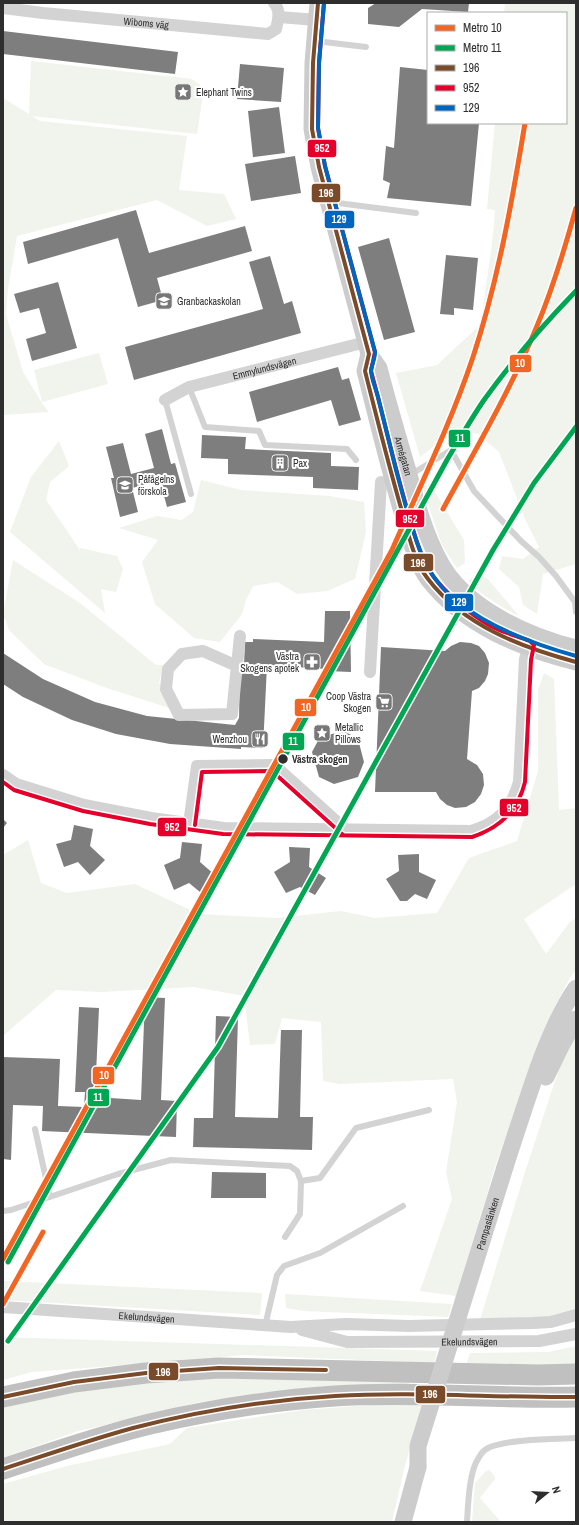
<svg xmlns="http://www.w3.org/2000/svg" width="579" height="1525" viewBox="0 0 579 1525" font-family="'Archivo Narrow',sans-serif">
<style>
.green{fill:#f0f4ec}
.building{fill:#7e7e7e}
.lines{fill:none;stroke-linecap:round;stroke-linejoin:round}
.lane{stroke:#d3d3d3;stroke-width:6}
.street{stroke:#d3d3d3;stroke-width:12}
.secondary{stroke:#ccc;stroke-width:17}
.highway{stroke:#c0c0c0;stroke-width:21}
.secondary-bridge{stroke:#ccc;stroke-width:17}
.bus-1-casing{stroke:#fff;stroke-width:7}
.bus-2-casing{stroke:#fff;stroke-width:7}
.bus-3-casing{stroke:#fff;stroke-width:7}
.bus-1{stroke:#7a4b2a;stroke-width:4}
.bus-2{stroke:#e4002b;stroke-width:4}
.bus-3{stroke:#0065bd;stroke-width:4}
.metro-1-casing{stroke:#fff;stroke-width:8}
.metro-2-casing{stroke:#fff;stroke-width:8}
.metro-1{stroke:#f26522;stroke-width:5}
.metro-2{stroke:#00a651;stroke-width:5}
.stop-dot{fill:#2e2e2e;stroke:#fff;stroke-width:1.5}
.labels{text-anchor:middle;stroke-width:4;stroke-linejoin:round;paint-order:stroke}
.street-label{font-size:10px;fill:#2e2e2e;stroke:#fff}
.poi-label{font-size:10px;fill:#2e2e2e;stroke:#fff;text-anchor:start}
.stop-label{font-size:10px;font-weight:bold;fill:#2e2e2e;stroke:#fff;text-anchor:start}
.line-badge{stroke:#fff;stroke-width:1.5}
.badge-label{font-size:11px;text-anchor:middle;font-weight:bold;fill:#fff}
</style>
<rect width="100%" height="100%" fill="#fff"/>
<!-- green -->
<path class="green" d="M505 3H576V564L543 574 537 614 523 605 519 587 499 569 502 556 523 559 539 547 525 519 499 452 478 434 455 430 420 457 396 373 437 365 481 324C485 286 493 248 495 210L487 209 495 123H566V13H504Z
M31 61 192 79 204 88 197 134 32 116 40 121 187 136 179 190 224 194 236 219 207 226 157 200 17 236 8 289 6 314 23 372 42 403 49 412 3 415V98L29 114Z
M99 353 108 384 42 402 34 370Z
M59 441 69 466 50 482 46 500 80 550V548L117 556 123 569 116 592 101 589 105 613 10 532 31 477Z
M201 480 241 490 329 496 364 502 366 532 355 579 327 591 297 594 278 582 253 586 246 600 242 614 220 642 194 638 155 604 142 562 158 540 119 528 157 516 182 520 193 512Z
M430 484 464 540 465 563 457 568 442 545 422 487Z
M13 560 80 603 156 665H163L159 683 169 708 104 687 44 664 9 630 3 614Z
M476 575 487 578 519 616C499 606 483 596 468 581Z
M544 673 554 679 559 810 576 808V884L524 919 546 954 569 923 576 918V970L571 976 554 1008 540 1043 496 1164 456 1296 420 1291 452 1199 446 1172 457 1102 453 1079 339 1084 323 1081 321 1022 282 1018 275 1044 250 1045 244 996 194 987 101 992 56 990 3 1036V855L28 840 41 883 67 893 135 884 199 914 276 918 341 911 375 918 437 913 469 858 517 841 538 771V690Z
M576 1034V1309L546 1318 480 1320 525 1172 554 1084 564 1055Z
M3 1281 262 1293 260 1315 3 1300Z
M285 1294 452 1304 448 1317 303 1311 286 1308Z
M3 1337 437 1351 434 1363 243 1355 205 1359 32 1372 3 1380Z
M576 1346V1369L465 1368 470 1353 549 1352Z
M188 1378 409 1381V1385L291 1390 200 1402 75 1432 3 1458V1407L53 1395Z
M424 1401 405 1465 392 1522H3V1484L67 1466 170 1444 187 1428 303 1410Z
M489 1470 494 1475 495 1479 480 1498 501 1522H472L475 1483 486 1471Z"/>
<!-- building -->
<path class="building" d="M376 3H469L468 12 422 9 399 27 368 24V8Z
M3 31 178 52 175 74 3 54Z
M240 64 284 68 281 102 237 99Z
M400 67 428 70V123H479L471 206 387 198 390 183 383 180 386 146 394 148Z
M279 107 285 153 253 157 248 111Z
M295 156 301 193 251 201 245 164Z
M136 210 149 253 245 226 252 251 157 278 163 300 138 307 118 238 28 264 23 242Z
M389 238 415 332 384 340 358 247Z
M446 255 478 258 473 310 454 308V315L440 314Z
M270 256 284 304 292 301 301 333 134 380 125 347 263 309 249 262Z
M58 282 77 348 32 361 26 339 46 333 39 308 20 313 14 294Z
M338 367 342 380 349 378 361 420 339 426 331 400 257 422 249 392Z
M162 429 171 464 175 463 186 502 167 507 160 481 132 488 138 512 120 517 111 478H114L106 447 123 443 131 474 154 468 145 434Z
M202 435 246 437 245 449 331 453V466L359 467 358 490 313 488V477L228 474V459L201 458Z
M325 611H350L351 672 327 671 326 669 267 665 263 748 241 747V749L170 744 116 734 72 720 23 697 3 684V653L43 679 95 702 147 716 235 725 239 718 240 666 244 665 245 642H253V639L324 642Z
M460 642 471 643 479 646 485 653 489 663 488 674 485 681 479 688 472 691 467 759 477 765 483 774 484 785 481 794 475 802 466 807 455 808 447 805 440 799 436 792H375L381 647 445 651 451 646Z
M344 731 358 739 364 762 358 777 334 784 319 777 312 752 320 737Z
M3 819 7 823 3 828Z
M74 825 93 829 90 846 105 860 90 875 78 862 64 867 56 844 71 840Z
M182 842 202 844 200 862 215 875 200 892 189 883 174 890 164 865 180 858Z
M289 847 310 848 309 867 326 878 315 895 300 887 286 893 274 872 290 862Z
M419 854V872L436 880 427 899 415 894 407 901H400L386 879 399 871 398 855Z
M145 997 165 998 161 1100 177 1101 176 1137 42 1131 43 1106 13 1105 11 1160 3 1159V1057L60 1059 58 1106 84 1107 85 1092H75L79 1007 99 1008 95 1097 141 1100Z
M216 1016 238 1017 235 1117 278 1118 281 1030H302L300 1117H313L312 1150 193 1147 194 1118H213Z
M212 1172 266 1173V1198H211Z"/>
<g class="lines">
<!-- lane -->
<path class="lane" d="M316 41 366 47
M330 202 416 213
M189 387 205 427 259 431 265 445 347 449 356 460
M165 400 191 494
M410 475 451 450 474 491 521 541 539 557 556 576 575 602 576 612
M35 1129 50 1197
M301 1181 320 1178 356 1128 429 1110
M3 1211 11 1210 118 1174 171 1160 290 1166 297 1171 301 1181 300 1214 285 1237
M265 1326 277 1275 284 1266 320 1253 403 1206
M467 1522C468 1506 469 1472 478 1459 480 1455 484 1450 488 1448 507 1439 554 1439 576 1438"/>
<!-- street -->
<g class="street">
<path id="s1" d="M3 8 43 13 268 34 276 29C278 21 281 10 274 3"/>
<path d="M279 17 317 20"/>
<path id="s2" d="M165 400 189 387 366 342"/>
<path d="M237 666 203 651 182 654 168 669 166 689 179 715 232 714 240 636"/>
<path d="M370 672 381 482"/>
<path d="M3 775 16 784 84 805 151 818 224 828 471 831C498 823 511 809 519 782L525 659 530 640"/>
<path d="M189 824 197 766 274 765 346 830"/>
<path id="s3" d="M3 1307 291 1327 346 1324 409 1326 533 1323 551 1322 576 1315"/>
<path id="s4" d="M302 1330 347 1342 539 1341 576 1334"/>
</g>
<!-- secondary -->
<g class="secondary">
<path id="s5" d="M318 3 313 63 312 129 319 167 369 354 379 368C388 403 398 437 408 471 416 501 424 532 439 560 463 607 527 636 576 648"/>
<path d="M369 354 365 371C377 418 388 465 402 512 408 532 416 563 428 579 464 626 521 648 576 662"/>
<path d="M546 1077 561 1046 576 1019"/>
<path d="M505 1167C516 1133 527 1099 539 1065 549 1038 560 1011 576 988"/>
<path d="M403 1522 418 1467"/>
</g>
<!-- highway -->
<path class="highway" d="M3 1397 74 1382 146 1373 219 1368 538 1375 576 1374
M3 1469C52 1453 100 1436 150 1424 211 1410 273 1400 335 1396 415 1391 496 1399 576 1397"/>
<!-- secondary-bridge -->
<path class="secondary-bridge" id="s6" d="M418 1467V1446L505 1167"/>
<defs>
<path id="bus-1" d="M318 3 313 63 312 129 319 167 369 354 365 371C377 419 389 467 403 515 409 536 414 561 428 579 464 626 521 647 576 662
M3 1397 74 1382 146 1373 219 1368 326 1370
M3 1469C46 1455 89 1440 133 1428 198 1411 267 1400 335 1396 415 1391 496 1398 576 1397"/>
<path id="bus-2" d="M3 782 14 790 83 811 150 824 223 834 472 837C500 828 518 811 525 782L531 660 534 645 530 641C520 637 509 634 499 630 477 620 453 600 437 581 421 562 415 536 408 512 394 465 384 418 371 371L375 352 325 166 318 128 319 63 324 3
M195 825 202 772 272 771 342 834"/>
<path id="bus-3" d="M324 3 319 63 318 128 325 166 375 352C375 359 372 364 371 370 371 378 376 389 378 397 384 421 390 446 396 470 405 502 413 539 428 568 455 616 526 642 576 656"/>
</defs>
<!-- bus-1 casing -->
<use href="#bus-1" class="bus-1-casing"/>
<!-- bus-2 casing -->
<use href="#bus-2" class="bus-2-casing"/>
<!-- bus-3 casing -->
<use href="#bus-3" class="bus-3-casing"/>
<!-- bus-1 -->
<use href="#bus-1" class="bus-1"/>
<!-- bus-2 -->
<use href="#bus-2" class="bus-2"/>
<!-- bus-3 -->
<use href="#bus-3" class="bus-3"/>
<defs>
<path id="metro-1" d="M443 509C476 449 511 389 537 326 553 288 565 248 576 208
M3 1259 392 550C420 486 451 423 473 357 498 281 512 202 525 123
M3 1304 43 1232"/>
<path id="metro-2" d="M8 1262 447 460C459 440 471 419 484 400 512 361 543 325 576 291
M8 1341 218 1047 493 550 534 483 576 427"/>
</defs>
<!-- metro-1 casing -->
<use href="#metro-1" class="metro-1-casing"/>
<!-- metro-2 casing -->
<use href="#metro-2" class="metro-2-casing"/>
<!-- metro-1 -->
<use href="#metro-1" class="metro-1"/>
<!-- metro-2 -->
<use href="#metro-2" class="metro-2"/>
</g>
<!-- icons -->
<defs>
<symbol id="sight-square" viewBox="-11 -11 22 22"><rect x="-9" y="-9" width="18" height="18" rx="4" fill="#777" stroke="#fff"/><path d="M0-6L1.8-2.2L6-1.7L2.9 1.2L3.7 5.4L0 3.3L-3.7 5.4L-2.9 1.2L-6-1.7L-1.8-2.2Z" fill="#fff"/></symbol>
<symbol id="school-square" viewBox="-11 -11 22 22"><rect x="-9" y="-9" width="18" height="18" rx="4" fill="#777" stroke="#fff"/><path d="M0-5L7-2L0 1L-7-2ZM-4 1L0 2.5L4 1V4Q0 6-4 4Z" fill="#fff"/></symbol>
<symbol id="building-square" viewBox="-11 -11 22 22"><rect x="-9" y="-9" width="18" height="18" rx="4" fill="#777" stroke="#fff"/><path d="M-4-6H4V6H1V3H-1V6H-4ZM-2.5-4.3h1.7v1.8h-1.7ZM.8-4.3h1.7v1.8H.8ZM-2.5-1h1.7V.8h-1.7ZM.8-1h1.7V.8H.8Z" fill="#fff"/></symbol>
<symbol id="pharmacy-square" viewBox="-11 -11 22 22"><rect x="-9" y="-9" width="18" height="18" rx="4" fill="#777" stroke="#fff"/><path d="M-2-6h4v4h4v4h-4v4h-4v-4h-4v-4h4Z" fill="#fff"/></symbol>
<symbol id="supermarket-square" viewBox="-11 -11 22 22"><rect x="-9" y="-9" width="18" height="18" rx="4" fill="#777" stroke="#fff"/><path d="M-6-5.5h2.5l.6 2H6L4.5 2H-2.5L-4.4-4H-6ZM-1.5 3.2a1.3 1.3 0 1 0 .1 0ZM3 3.2a1.3 1.3 0 1 0 .1 0Z" fill="#fff"/></symbol>
<symbol id="restaurant-square" viewBox="-11 -11 22 22"><rect x="-9" y="-9" width="18" height="18" rx="4" fill="#777" stroke="#fff"/><path d="M-5-6h1v4h1v-4h1v4h1v-4h1v5L-1.5 .5V6h-2V.5L-5-1ZM5-6V6H3V1.5H1.5Q1.5-4 5-6Z" fill="#fff"/></symbol>
</defs>
<g fill-rule="evenodd">
<use href="#sight-square" x="173" y="82" width="20" height="20"/>
<use href="#school-square" x="154" y="291" width="20" height="20"/>
<use href="#building-square" x="270" y="453" width="20" height="20"/>
<use href="#school-square" x="115" y="475" width="20" height="20"/>
<use href="#pharmacy-square" x="302" y="652" width="20" height="20"/>
<use href="#supermarket-square" x="374" y="692" width="20" height="20"/>
<use href="#sight-square" x="312" y="723" width="20" height="20"/>
<use href="#restaurant-square" x="250" y="729" width="20" height="20"/>
</g>
<!-- markers -->
<circle class="stop-dot" cx="283" cy="759" r="5.5"/>
<g class="labels">
<!-- street labels -->
<g class="street-label">
<text dy="4" stroke="none"><textPath href="#s1" startOffset="144">Wiboms väg</textPath></text>
<text dy="4" stroke="none"><textPath href="#s2" startOffset="105">Emmylundsvägen</textPath></text>
<text dy="4" stroke="none"><textPath href="#s5" startOffset="467">Armégatan</textPath></text>
<text dy="4" stroke="none"><textPath href="#s6" startOffset="254">Pampaslänken</textPath></text>
<text dy="4" stroke="none"><textPath href="#s3" startOffset="144">Ekelundsvägen</textPath></text>
<text dy="4" stroke="none"><textPath href="#s4" startOffset="169">Ekelundsvägen</textPath></text>
</g>
<!-- poi labels -->
<g class="poi-label">
<text x="196" y="96">Elephant Twins</text>
<text x="177" y="305">Granbackaskolan</text>
<text x="293" y="467">Pax</text>
<text x="138" y="483">Påfågelns<tspan x="138" dy="12">förskola</tspan></text>
<text x="299" y="660" text-anchor="end">Västra<tspan x="299" dy="12">Skogens apotek</tspan></text>
<text x="371" y="700" text-anchor="end">Coop Västra<tspan x="371" dy="12">Skogen</tspan></text>
<text x="335" y="731">Metallic<tspan x="335" dy="12">Pillows</tspan></text>
<text x="247" y="743" text-anchor="end">Wenzhou</text>
</g>
<!-- stop labels -->
<g class="stop-label">
<text x="292" y="763">Västra skogen</text>
</g>
</g>
<g class="line-badge">
<rect x="307" y="139" width="30" height="19" rx="4" fill="#e4002b"/>
<rect x="311" y="183" width="30" height="20" rx="4" fill="#7a4b2a"/>
<rect x="324" y="210" width="31" height="19" rx="4" fill="#0065bd"/>
<rect x="509" y="354" width="23" height="19" rx="4" fill="#f26522"/>
<rect x="448" y="429" width="23" height="19" rx="4" fill="#00a651"/>
<rect x="395" y="509" width="30" height="19" rx="4" fill="#e4002b"/>
<rect x="403" y="553" width="31" height="19" rx="4" fill="#7a4b2a"/>
<rect x="444" y="593" width="30" height="19" rx="4" fill="#0065bd"/>
<rect x="294" y="698" width="23" height="19" rx="4" fill="#f26522"/>
<rect x="282" y="732" width="23" height="19" rx="4" fill="#00a651"/>
<rect x="499" y="798" width="30" height="19" rx="4" fill="#e4002b"/>
<rect x="157" y="817" width="30" height="20" rx="4" fill="#e4002b"/>
<rect x="92" y="1066" width="23" height="19" rx="4" fill="#f26522"/>
<rect x="87" y="1088" width="23" height="19" rx="4" fill="#00a651"/>
<rect x="148" y="1362" width="31" height="19" rx="4" fill="#7a4b2a"/>
<rect x="415" y="1385" width="31" height="19" rx="4" fill="#7a4b2a"/>
</g>
<g class="badge-label">
<text x="322" y="152">952</text>
<text x="326" y="197">196</text>
<text x="339" y="223">129</text>
<text x="520" y="367">10</text>
<text x="460" y="442">11</text>
<text x="410" y="523">952</text>
<text x="418" y="567">196</text>
<text x="459" y="606">129</text>
<text x="306" y="711">10</text>
<text x="293" y="745">11</text>
<text x="514" y="812">952</text>
<text x="172" y="831">952</text>
<text x="104" y="1079">10</text>
<text x="98" y="1101">11</text>
<text x="163" y="1376">196</text>
<text x="430" y="1398">196</text>
</g>
<!-- border -->
<rect width="579" height="1525" fill="none" stroke="#2e2e2e" stroke-width="8"/>
<!-- legend -->
<rect x="427" y="12" width="140" height="112" fill="#ffffff" stroke="#ababab"/>
<rect x="435" y="25" width="20" height="6" fill="#f26522" stroke="#ababab"/>
<text x="463" y="32" font-size="12" fill="#2e2e2e">Metro 10</text>
<rect x="435" y="45" width="20" height="6" fill="#00a651" stroke="#ababab"/>
<text x="463" y="52" font-size="12" fill="#2e2e2e">Metro 11</text>
<rect x="435" y="65" width="20" height="6" fill="#7a4b2a" stroke="#ababab"/>
<text x="463" y="72" font-size="12" fill="#2e2e2e">196</text>
<rect x="435" y="85" width="20" height="6" fill="#e4002b" stroke="#ababab"/>
<text x="463" y="92" font-size="12" fill="#2e2e2e">952</text>
<rect x="435" y="105" width="20" height="6" fill="#0065bd" stroke="#ababab"/>
<text x="463" y="112" font-size="12" fill="#2e2e2e">129</text>
<!-- north arrow -->
<g transform="translate(547 1493) rotate(72)" stroke="#ffffff" stroke-width="3" paint-order="stroke">
<path d="M0-3L7 15L0 10L-7 15Z" fill="#2e2e2e"/>
<text y="-6" font-size="11" font-weight="bold" text-anchor="middle" fill="#2e2e2e">N</text>
</g>
</svg>
